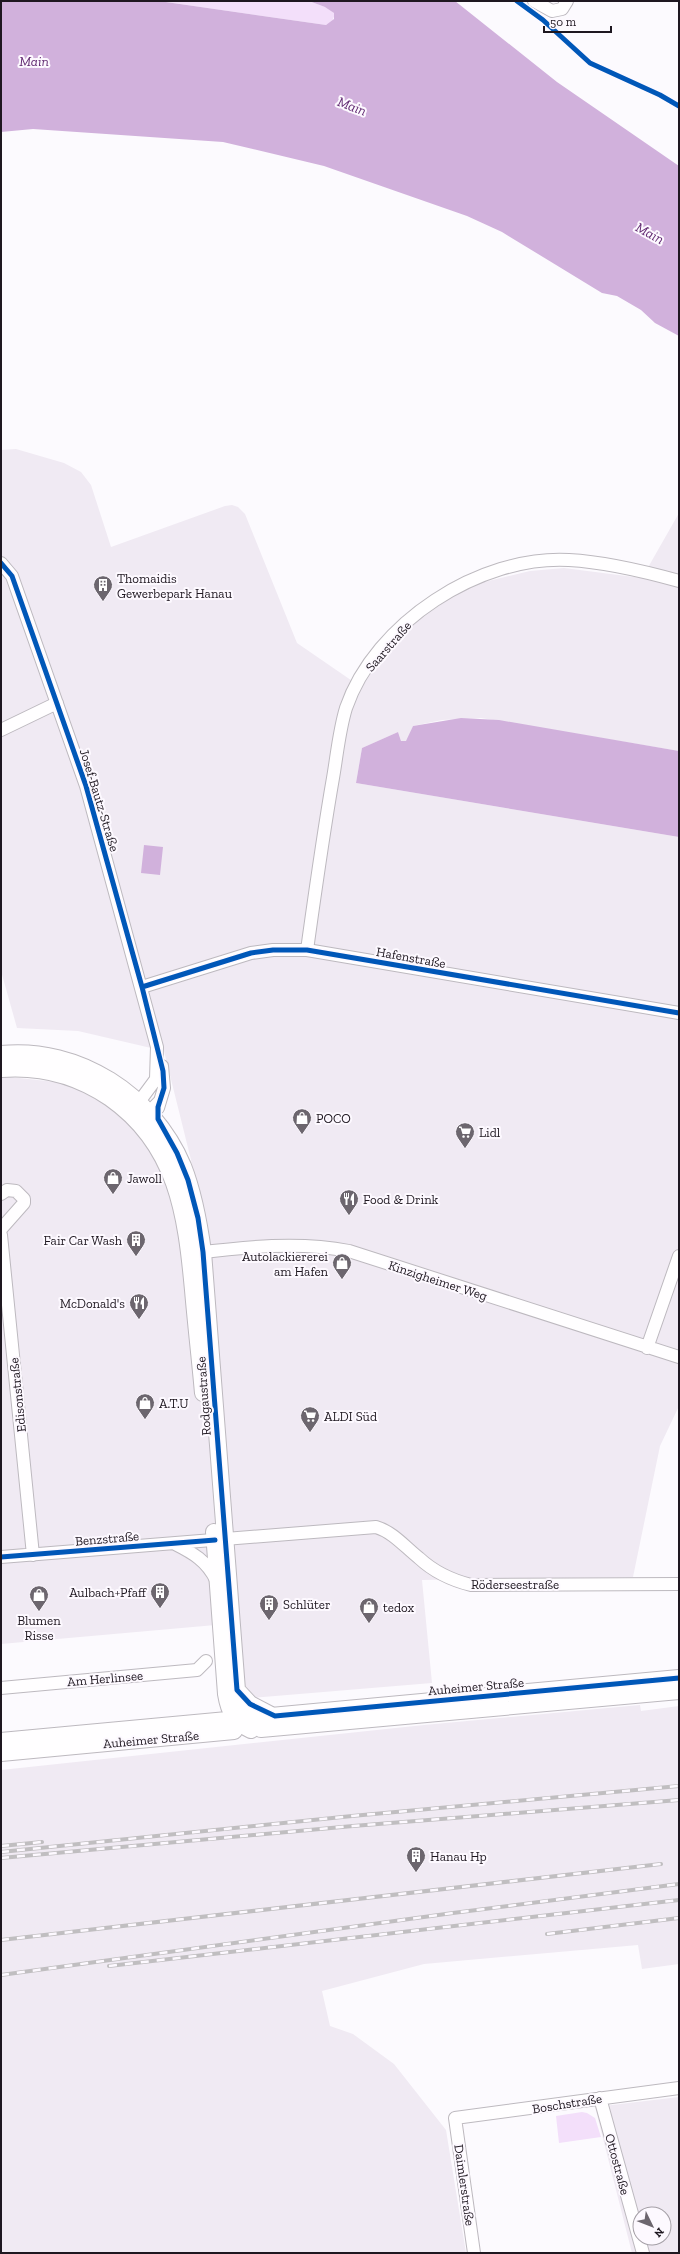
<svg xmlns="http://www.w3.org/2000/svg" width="680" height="2254" viewBox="0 0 680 2254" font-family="'Zilla Slab',serif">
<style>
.built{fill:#f0eaf3;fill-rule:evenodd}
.green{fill:#f3dffa}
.water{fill:#d1b1dc}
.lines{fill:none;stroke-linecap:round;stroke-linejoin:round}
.minor-casing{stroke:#bdb9bf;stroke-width:14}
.major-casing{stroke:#bdb9bf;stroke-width:18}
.minor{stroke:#fffeff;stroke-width:12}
.major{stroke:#fffeff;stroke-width:16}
.rail-casing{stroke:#c0bec0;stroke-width:4}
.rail{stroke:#fdf9ff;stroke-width:2.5;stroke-dasharray:8;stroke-linecap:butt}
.cycleway-casing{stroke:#fdf9ff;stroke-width:8}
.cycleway{stroke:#0057b8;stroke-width:5}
.labels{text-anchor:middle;stroke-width:4;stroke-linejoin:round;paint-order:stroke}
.poi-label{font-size:13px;fill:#1e1720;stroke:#fdf9ff;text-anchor:start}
.street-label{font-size:13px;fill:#1e1720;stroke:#fdf9ff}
.water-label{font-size:14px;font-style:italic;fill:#612971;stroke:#fdf9ff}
</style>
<rect width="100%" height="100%" fill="#fcfafe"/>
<!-- built -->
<path class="built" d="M16 449 64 463 81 472 91 485 111 547 225 506 232 505 238 507 245 514 297 643 361 687 392 644 411 626 454 595 480 583 530 571 564 568 642 578 679 513V751L481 718 442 720 413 726 407 741H401L398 732 362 748 356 783 679 837V1406L660 1446 633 1577 422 1580 432 1683 251 1698 245 1686 238 1623 1 1644V1076L65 1083 115 1109 151 1147 171 1185 192 1164 164 1051 78 1031 17 1028 1 971V450Z
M640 1705 641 1711 679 1706V1964L642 1969 638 1945 424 1964 322 1991 330 2026 353 2034 394 2064 446 2130 466 2253H1V1770L424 1725Z
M679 2097V2253H632L595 2107ZM640 2214H664V2238H640Z"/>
<!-- green -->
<path class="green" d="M159 1H309L328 8 335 14 332 22 326 25Z
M582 2112 587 2113 595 2118 601 2137 559 2143 556 2116Z"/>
<!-- water -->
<path class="water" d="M1 1H159L326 25 334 19V13L325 7 309 1H455L557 82 679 166V336L655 323 641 310 617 296 602 293 502 232 467 216 324 166 223 142 33 129 1 132Z
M461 718 499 720 679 751V837L356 783 362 748 398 732 401 741H406L413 726Z
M144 845 163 847 160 875 141 873Z"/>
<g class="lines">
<defs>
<path id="minor" d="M534 1 552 11 562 9 567 1
M1 563 12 576 86 786 157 1047 156 1079 136 1106 133 1116 149 1112 159 1102
M1 730 57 703
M307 950C315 893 323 835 333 778 337 755 339 731 346 708 375 623 480 555 569 560 606 562 643 571 679 581
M142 987 251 953 273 950H307L679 1013
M158 1108 164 1088 162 1066
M1 1194 7 1190 16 1191 24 1199V1203L1 1229
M1 1235 33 1555
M195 1253C246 1247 298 1241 349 1251L679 1357
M647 1348 679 1256
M175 1544C193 1553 207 1561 216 1580
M1 1557 376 1527C393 1532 405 1547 419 1558 434 1572 451 1580 471 1585L679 1584
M1 1688 197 1670 206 1661
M600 2098 643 2253
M474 2253 455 2118 679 2088"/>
<path id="major" d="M1 1054C79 1046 153 1095 183 1166 194 1194 199 1222 203 1252L237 1690C238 1708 239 1721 224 1732
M1 1069C40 1066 78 1076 110 1098 177 1145 186 1214 193 1290 196 1325 200 1359 203 1393
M214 1532 226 1694C229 1712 234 1722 251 1730
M237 1690 250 1704 273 1716
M261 1729 679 1691
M1 1741 679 1678
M1 1753 234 1731"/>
</defs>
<!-- minor casing -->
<use href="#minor" class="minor-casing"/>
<!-- major casing -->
<use href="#major" class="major-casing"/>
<!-- minor -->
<use href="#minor" class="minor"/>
<!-- major -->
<use href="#major" class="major"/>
<defs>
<path id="rail" d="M1 1846 42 1842
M1 1852 352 1816 679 1786
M1 1858 353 1826 679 1800
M547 1934 679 1918
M1 1940 661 1864
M109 1966 679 1900
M1 1975 453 1913 679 1884"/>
</defs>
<!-- rail casing -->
<use href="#rail" class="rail-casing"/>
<!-- rail -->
<use href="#rail" class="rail"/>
<defs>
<path id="cycleway" d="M517 1 543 20 590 63 660 95 679 106
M1 563 12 576 86 786 142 987 163 1071 164 1088 158 1107V1119L177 1153 188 1180 198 1218 203 1252 237 1690 250 1704 275 1716 679 1678
M142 987 251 953 273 950H307L679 1013
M1 1557 215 1540"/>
</defs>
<!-- cycleway casing -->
<use href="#cycleway" class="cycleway-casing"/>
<!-- cycleway -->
<use href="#cycleway" class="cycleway"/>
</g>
<!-- icons -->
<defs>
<symbol id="building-pin" viewBox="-11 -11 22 30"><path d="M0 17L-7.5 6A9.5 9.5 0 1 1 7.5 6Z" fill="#6c666e" stroke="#fdf9ff"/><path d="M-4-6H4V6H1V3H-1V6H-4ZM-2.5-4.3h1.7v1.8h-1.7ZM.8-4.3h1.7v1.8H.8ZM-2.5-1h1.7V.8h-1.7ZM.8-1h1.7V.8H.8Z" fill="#fff"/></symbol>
<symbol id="shop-pin" viewBox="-11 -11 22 30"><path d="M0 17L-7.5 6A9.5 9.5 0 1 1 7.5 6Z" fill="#6c666e" stroke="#fdf9ff"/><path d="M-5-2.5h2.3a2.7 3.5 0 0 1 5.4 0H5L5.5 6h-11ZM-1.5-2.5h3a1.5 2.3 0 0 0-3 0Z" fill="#fff"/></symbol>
<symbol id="supermarket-pin" viewBox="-11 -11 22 30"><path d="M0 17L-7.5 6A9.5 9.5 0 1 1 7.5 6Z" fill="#6c666e" stroke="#fdf9ff"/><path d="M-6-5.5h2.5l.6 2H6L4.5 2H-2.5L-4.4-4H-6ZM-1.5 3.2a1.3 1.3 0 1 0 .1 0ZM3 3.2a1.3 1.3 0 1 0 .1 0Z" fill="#fff"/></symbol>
<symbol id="restaurant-pin" viewBox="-11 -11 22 30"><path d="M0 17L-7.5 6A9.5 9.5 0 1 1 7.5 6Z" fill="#6c666e" stroke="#fdf9ff"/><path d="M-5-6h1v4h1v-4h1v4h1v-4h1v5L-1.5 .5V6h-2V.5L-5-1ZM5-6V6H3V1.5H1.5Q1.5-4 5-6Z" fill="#fff"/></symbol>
</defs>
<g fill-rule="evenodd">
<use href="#building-pin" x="92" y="574" width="22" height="30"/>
<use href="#shop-pin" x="291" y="1107" width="22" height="30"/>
<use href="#supermarket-pin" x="454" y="1121" width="22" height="30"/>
<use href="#shop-pin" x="102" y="1167" width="22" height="30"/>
<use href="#restaurant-pin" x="338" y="1188" width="22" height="30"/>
<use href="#building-pin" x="125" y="1229" width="22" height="30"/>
<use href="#shop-pin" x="331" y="1252" width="22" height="30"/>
<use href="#restaurant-pin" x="128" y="1292" width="22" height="30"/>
<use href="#shop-pin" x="134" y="1392" width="22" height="30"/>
<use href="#supermarket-pin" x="299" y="1405" width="22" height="30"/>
<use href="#building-pin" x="149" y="1581" width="22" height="30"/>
<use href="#shop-pin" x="28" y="1584" width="22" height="30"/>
<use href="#building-pin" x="258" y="1593" width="22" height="30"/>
<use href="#shop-pin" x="358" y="1596" width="22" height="30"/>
<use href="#building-pin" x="405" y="1845" width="22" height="30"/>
</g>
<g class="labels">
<!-- poi labels -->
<g class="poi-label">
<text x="117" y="583">Thomaidis<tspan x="117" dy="15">Gewerbepark Hanau</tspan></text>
<text x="316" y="1123">POCO</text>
<text x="479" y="1137">Lidl</text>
<text x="127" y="1183">Jawoll</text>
<text x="363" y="1204">Food &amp; Drink</text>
<text x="122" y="1245" text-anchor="end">Fair Car Wash</text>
<text x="328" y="1261" text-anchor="end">Autolackiererei<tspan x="328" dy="15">am Hafen</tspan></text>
<text x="125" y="1308" text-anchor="end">McDonald's</text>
<text x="159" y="1408">A.T.U</text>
<text x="324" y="1421">ALDI Süd</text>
<text x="146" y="1597" text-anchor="end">Aulbach+Pfaff</text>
<text x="283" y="1609">Schlüter</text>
<text x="383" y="1612">tedox</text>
<text x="39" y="1625" text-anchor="middle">Blumen<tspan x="39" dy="15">Risse</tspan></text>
<text x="430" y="1861">Hanau Hp</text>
</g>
<!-- street labels -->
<g class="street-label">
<text transform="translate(388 646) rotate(-49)" y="5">Saarstraße</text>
<text transform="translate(100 800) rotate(73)" y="5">Josef-Bautz-Straße</text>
<text transform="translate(411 957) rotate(10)" y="5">Hafenstraße</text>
<text transform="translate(438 1280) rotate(18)" y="5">Kinzigheimer Weg</text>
<text transform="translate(17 1395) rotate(-96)" y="5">Edisonstraße</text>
<text transform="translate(203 1396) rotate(-94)" y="5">Rodgaustraße</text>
<text transform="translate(107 1538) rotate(-5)" y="5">Benzstraße</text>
<text x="515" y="1589">Röderseestraße</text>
<text transform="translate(105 1678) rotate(-5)" y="5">Am Herlinsee</text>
<text transform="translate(476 1686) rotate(-5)" y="5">Auheimer Straße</text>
<text transform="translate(151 1739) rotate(-5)" y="5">Auheimer Straße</text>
<text transform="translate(567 2103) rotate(-9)" y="5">Boschstraße</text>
<text transform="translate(618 2164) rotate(75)" y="5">Ottostraße</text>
<text transform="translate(465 2185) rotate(82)" y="5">Daimlerstraße</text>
</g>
<!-- water labels -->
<g class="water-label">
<text x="34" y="66">Main</text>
<text transform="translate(352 106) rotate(21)" y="5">Main</text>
<text transform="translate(650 233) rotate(29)" y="5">Main</text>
</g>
</g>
<!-- border -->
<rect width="680" height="2254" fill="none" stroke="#1e1720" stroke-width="4"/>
<!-- north arrow -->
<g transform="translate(652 2226) rotate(133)"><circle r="19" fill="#fdf9ff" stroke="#a49fa6"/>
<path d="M0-3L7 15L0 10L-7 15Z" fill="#6c666e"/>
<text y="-6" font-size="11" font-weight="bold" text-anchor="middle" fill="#1e1720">N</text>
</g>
<!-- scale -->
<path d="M544 26v6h67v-6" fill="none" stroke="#1e1720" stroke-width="2"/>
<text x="550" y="26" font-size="12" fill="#1e1720" stroke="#fdf9ff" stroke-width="3" paint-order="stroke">50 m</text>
</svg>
